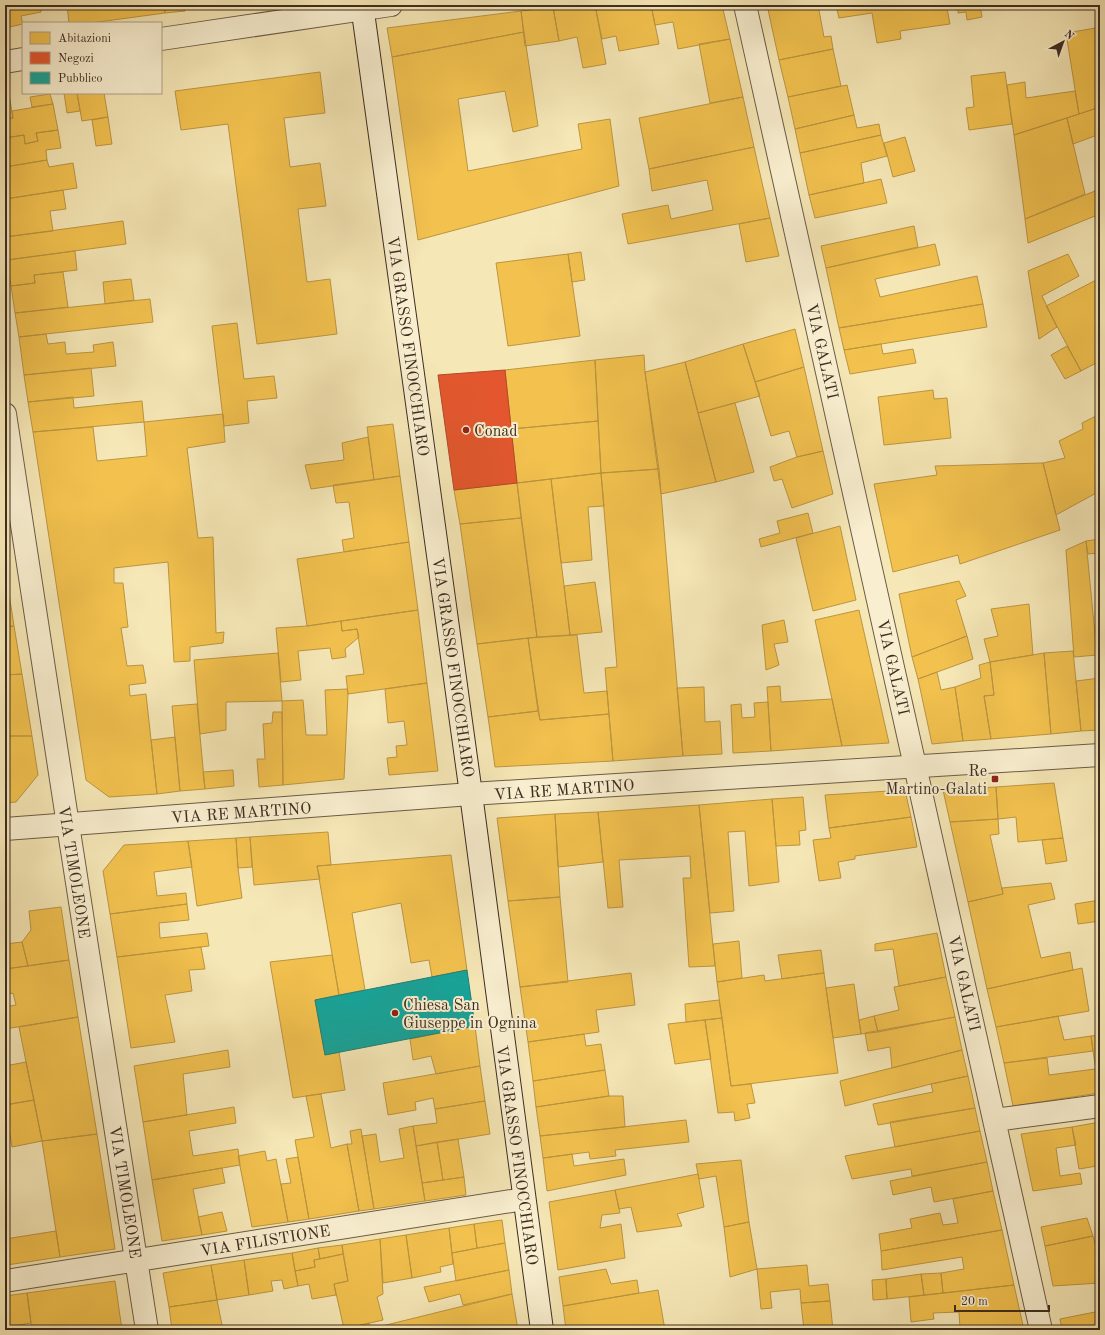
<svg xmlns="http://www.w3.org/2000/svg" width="1105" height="1335" viewBox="0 0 1105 1335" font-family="'Old Standard TT',serif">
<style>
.homes{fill:#f2c14e;stroke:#bc9540}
.shops{fill:#e4572e;stroke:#b24a2a}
.public{fill:#17a398;stroke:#228074}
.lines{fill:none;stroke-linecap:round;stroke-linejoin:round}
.minor-casing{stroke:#6b5c46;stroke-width:24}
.tertiary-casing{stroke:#6b5c46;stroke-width:24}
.secondary-casing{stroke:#3d2d21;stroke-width:24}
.minor{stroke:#f9efd0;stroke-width:22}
.tertiary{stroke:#f9efd0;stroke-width:22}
.secondary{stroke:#f9efd0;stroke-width:22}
.poi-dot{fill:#8f2418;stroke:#f9efd0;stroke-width:1.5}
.labels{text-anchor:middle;stroke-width:4;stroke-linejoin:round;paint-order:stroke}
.street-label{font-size:16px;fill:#3d2d21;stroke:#f9efd0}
.poi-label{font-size:16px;fill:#3d2d21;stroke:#f9efd0;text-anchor:start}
</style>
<rect width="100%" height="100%" fill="#f6e7b6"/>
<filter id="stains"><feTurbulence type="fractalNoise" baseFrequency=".005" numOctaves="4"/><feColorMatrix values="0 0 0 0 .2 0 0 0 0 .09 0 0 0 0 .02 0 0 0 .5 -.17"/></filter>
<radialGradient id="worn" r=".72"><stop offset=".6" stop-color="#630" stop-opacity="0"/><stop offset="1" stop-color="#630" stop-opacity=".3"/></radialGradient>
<!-- homes -->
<path class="homes" d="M5 5H40L41 12 21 16 23 24 5 28Z
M67 5H164L165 13 91 23H69Z
M164 5H184L185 11 165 13Z
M570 5H595L606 64 583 68 577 37 559 41 553 7Z
M595 5H651L659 44 619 51 616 36 602 39Z
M651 5H722L730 39 678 49 673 22 655 25Z
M767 5H818L824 37 831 36 833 49 779 60Z
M836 5H980L982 17 967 20 966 12 958 13V6L947 8 950 24 900 31 901 39 877 43 872 13 839 18Z
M553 7 559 41 525 46 521 11Z
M521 11 524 32 392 57 387 28Z
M1096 28 1100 53V107L1079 114 1066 33Z
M524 32 538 126 513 132 505 91 458 99 468 171 582 149 578 124 610 119 619 186 418 240 392 57Z
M730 39 743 97 710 103 699 44Z
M833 49 841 86 788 97 779 60Z
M320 72 325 113 284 118 290 167 320 163 326 206 298 209 307 282 330 279 337 334 257 344 228 124 181 130 175 91Z
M1005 72 1012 124 969 130 966 108 974 107 971 76Z
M1025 82 1026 98 1075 91 1079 114 1014 135 1007 85Z
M847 85 854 115 795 129 788 97Z
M5 89H8L13 118 5 119Z
M64 93H77L80 111 67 113Z
M77 93H104L108 117 82 121Z
M50 94 53 104 32 107 30 97Z
M743 97 754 147 649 169 639 118Z
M53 104 58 130 36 133 38 141 25 144 24 135 5 138V119L13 118 12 111Z
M1100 107V134L1073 144 1067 118Z
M854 115 857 128 879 124 881 135 800 153 795 129Z
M108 117 112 144 96 146 92 120Z
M1067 118 1085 194 1025 219 1014 135Z
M58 130 61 148 46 150 47 160 5 167V138L24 135 25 144 38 141 36 133Z
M881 135 887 156 861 163 864 183 809 195 800 153Z
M905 137 915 171 893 177 884 143Z
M754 147 770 218 628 244 622 214 668 205 671 219 713 210 707 180 652 191 649 169Z
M47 160 49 167 73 163 77 188 5 199V167Z
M881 179 887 203 815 218 809 195Z
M1100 189V214L1028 243 1025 219Z
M63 190 66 209 50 211 53 231 5 237V199Z
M770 218 779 256 746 262 739 224Z
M123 221 126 244 7 260 5 237Z
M914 226 918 247 826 268 821 246Z
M935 244 940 265 875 279 880 297 977 276 983 304 839 328 826 268Z
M75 251 77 270 34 275 35 283 11 286 7 260Z
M581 252 585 280 572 282 568 254Z
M568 254 580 336 508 346 496 263Z
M1068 254 1079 276 1042 296 1057 327 1039 339 1028 271Z
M63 272 68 307 15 313 11 286 35 283 34 275Z
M1100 278V361L1081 371 1046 306Z
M131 279 134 300 105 304 103 282Z
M150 299 153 322 19 337 15 313Z
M983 304 987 327 844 350 839 328Z
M237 323 244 379 274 376 277 398 247 401 249 423 224 426 212 326Z
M795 329 804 367 755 382 743 344Z
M46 334 48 344 65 342 66 354 94 352 93 345 113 342 116 366 24 375 19 337Z
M743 344 760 396 698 413 685 362Z
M881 344 883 354 913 349 916 363 850 374 844 350Z
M1067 346 1081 371 1065 379 1051 355Z
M644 355 645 372 659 469 601 473 595 360Z
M595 360 598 421 511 429 505 370Z
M685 362 716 482 661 494 645 372Z
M804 367 823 451 797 457 789 431 771 436 755 382Z
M91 368 94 396 28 402 24 375Z
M933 390 934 399 947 398 951 438 884 445 878 397Z
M73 397 74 408 142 401 144 422 33 432 28 402Z
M735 403 754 472 716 482 698 413Z
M223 414 225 442 187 448 198 538 213 537 216 633 224 632 223 643 190 647V661L174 662 168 562 114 568V583H123L128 627 121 628 127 666 143 665 146 683 129 685 130 696 146 694 157 794 109 797 86 780 33 432 93 427 97 461 147 456 144 422Z
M1100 414V491L1056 515 1043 463 1065 458 1059 441 1083 429 1082 423Z
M598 421 601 473 517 483 511 429Z
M393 424 400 476 374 480 367 427Z
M368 437 374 480 311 489 305 465 344 460 342 443Z
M823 451 833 494 792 508 782 479 774 481 770 467 797 457Z
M1043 463 1060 530 960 564 958 555 893 572 874 484 937 475 935 466Z
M659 469 683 756 613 761 605 668 617 667 601 473Z
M601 473 604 506 588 507 592 560 561 563 551 479Z
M400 476 409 542 344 552 342 540 354 538 349 502 336 503 333 485Z
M551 479 570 635 537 637 517 483Z
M517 483 521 518 460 524 454 490Z
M808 513 813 533 761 547 759 539 780 533 777 521Z
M521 518 537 637 477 644 460 524Z
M840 526 856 600 813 611 796 538Z
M1100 539V553L1088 554 1086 541Z
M1086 541 1097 655 1074 657 1066 550Z
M409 542 418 610 307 626 297 559Z
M5 568 14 626 5 627Z
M959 581 966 596 956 600 967 636 912 657 899 594Z
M595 582 602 632 570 635 564 586Z
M1029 604 1033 655 990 662 984 639 998 636 991 609Z
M418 610 427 683 348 694 346 676 364 674 357 629 342 631 341 621Z
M859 610 889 743 842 746 815 620Z
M784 620 788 642 774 644 779 665 766 670 762 625Z
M341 621 342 631 357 629 359 637 345 649 346 657 332 659 330 648 298 651 301 680 281 682 276 628 307 626Z
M14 626 22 674 5 675V627Z
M577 635 584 693 607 691 609 714 540 720 528 638Z
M967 636 973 659 918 679 912 657Z
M528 638 538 711 488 717 477 644Z
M1073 651 1081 731 1051 734 1044 653Z
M278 653 282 701 226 702V730L200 734 194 660Z
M1044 653 1051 734 991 739 984 696 994 695 990 662Z
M990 662 994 695 984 696 991 739 963 741 955 687 981 678 979 665Z
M937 672 941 690 955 687 963 741 932 744 918 679Z
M22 674 32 736H5V675Z
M1100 678V730L1081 731 1076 681Z
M427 683 438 771 389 775 387 758 397 757 396 746 407 745 404 721 388 723 385 689Z
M780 686 781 702 832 699 842 746 771 751 767 687Z
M704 687 705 722 720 721 722 754 683 756 677 688Z
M347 689 348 694 344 779 283 785 282 701 303 700 306 735H327L325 690Z
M768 702 771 751 733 753 731 705 741 704 742 718 755 717 754 703Z
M197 704 205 789 180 791 172 706Z
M538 711 540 720 609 714 613 761 495 767 488 717Z
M273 712H282L283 785 259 787 257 759H265L263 724 272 723Z
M5 736H32L38 775 16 802 5 803Z
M175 737 180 791 157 794 151 740Z
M233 770 234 786 205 789 203 772Z
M1054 783 1063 838 1018 842 1016 817 998 819 996 787Z
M996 787 998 819 950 822 943 790Z
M905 790 911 817 829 828 825 795Z
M803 797 806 830 799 831 800 845 776 846 772 799Z
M772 799 779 882 749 886 745 831 728 832 734 911 710 913 699 805Z
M699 805 715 966 689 967 683 878H691L690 856 619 860 623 907 608 908 598 812Z
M598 812 603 862 558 867 555 814Z
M555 814 560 897 508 901 497 818Z
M911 817 917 847 855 856V859L838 862 841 878 819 881 813 840 831 838 829 828Z
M998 819 999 834 990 835 1003 894 968 902 950 822Z
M328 832 331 865 317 866 320 879 254 885 250 837Z
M250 837 252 867 238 868 236 838Z
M236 838 238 868 242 898 197 906 188 841Z
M1063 838 1067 861 1046 864 1042 840Z
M188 841 192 867 154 872 157 896 186 893 187 904 110 914 103 871 124 845Z
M451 855 467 970 432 977 429 960 411 963 401 903 352 913 365 990 339 995 317 866Z
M1051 883 1055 899 1028 905 1041 958 1070 952 1073 970 987 989 968 902 1003 894 1002 888Z
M560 897 568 982 520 987 508 901Z
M1100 900V921L1078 924 1075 904Z
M187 904 189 920 159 923 160 938 207 933 209 946 117 957 110 914Z
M61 907 69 960 28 966 22 942 31 930 29 911Z
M937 933 946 977 899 986 893 949 875 951V944Z
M739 941 742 978 717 982 713 944Z
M22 942 28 966 5 969V944Z
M201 947 205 969 189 970 192 991 165 995 175 1042 131 1048 117 957Z
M821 950 824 973 782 979 778 955Z
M332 955 339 995 315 1000 325 1055 339 1052 345 1090 293 1098 270 962Z
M69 960 78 1017 5 1029V1007L16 1005 13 993 5 995V969Z
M1082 968 1089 1011 996 1027 987 989Z
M631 973 635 1005 596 1010 599 1032 528 1042 520 987Z
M824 973 838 1073 731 1086 717 982 764 975 765 981Z
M946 977 955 1017 878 1032 874 1016 899 1010 894 987Z
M854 984 861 1034 833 1038 826 988Z
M719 1000 722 1018 686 1022 685 1004Z
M874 1016 878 1032 861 1034 859 1020Z
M1058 1016 1064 1040 1091 1036 1093 1051 1004 1063 996 1027Z
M78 1017 97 1134 42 1141 19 1027Z
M955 1017 962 1050 892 1068 890 1047 868 1051 865 1033Z
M722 1018 731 1086 751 1084 755 1103 747 1104 750 1118 735 1121 734 1112 718 1113 705 1020Z
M705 1020 711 1059 675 1064 668 1024Z
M475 1026 480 1066 436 1074 431 1056 413 1060 410 1039Z
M584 1034 586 1046 601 1044 605 1070 533 1081 528 1042Z
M1100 1035V1093H1099L1091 1036Z
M228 1050 230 1067 183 1074 187 1115 143 1122 134 1066Z
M962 1050 968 1076 931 1084 845 1106 840 1081Z
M1047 1058 1049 1075 1095 1069 1099 1093 1013 1106 1004 1063Z
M26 1062 34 1100 5 1105V1066Z
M480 1066 485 1101 435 1109 433 1098 415 1102 416 1110 388 1115 383 1083Z
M605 1070 609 1096 536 1107 533 1081Z
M968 1076 975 1108 878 1125 873 1104 933 1092 931 1084Z
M321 1094 331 1148 347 1144 359 1211 309 1219 295 1140 314 1137 306 1096Z
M609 1096H623L625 1127 540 1136 536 1107Z
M34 1100 42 1141 12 1147 5 1105Z
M485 1101 490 1134 416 1146 413 1126 437 1123 435 1109Z
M234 1107 236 1123 189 1131 193 1156 238 1149 240 1165 152 1180 143 1122Z
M975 1108 980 1131 895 1147 890 1122Z
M686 1120 689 1142 615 1150 616 1156 590 1159 589 1152 543 1158 540 1136Z
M1100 1122V1182L1099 1183 1097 1166 1079 1169 1072 1127Z
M413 1126 425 1201 374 1209 362 1136 376 1134 380 1162 404 1158 399 1129Z
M1072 1127 1076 1145 1056 1148 1060 1176 1080 1173 1082 1184 1033 1191 1021 1134Z
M361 1129 374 1209 359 1211 347 1144H352L350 1131Z
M980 1131 987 1162 912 1176 911 1169 852 1179 845 1156Z
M97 1134 115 1249 60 1257 42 1141Z
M458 1139 464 1177 443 1180 437 1142Z
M437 1142 443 1180 422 1183 416 1146Z
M265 1151 267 1161 276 1159 288 1222 252 1227 238 1156Z
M572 1154 574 1166 624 1159 626 1175 547 1191 543 1158Z
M298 1157 309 1219 288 1222 281 1184 291 1183 286 1159Z
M741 1160 749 1222 724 1227 716 1176 699 1179 696 1164Z
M987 1162 993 1191 934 1202 931 1187 893 1195 890 1181Z
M222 1168 225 1183 193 1189 202 1235 162 1241 152 1180Z
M698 1174 704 1207 677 1214 682 1226 637 1232 631 1207 619 1209 615 1190Z
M464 1177 466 1195 425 1201 422 1183Z
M615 1190 620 1213 602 1215 600 1228 621 1224 625 1258 558 1270 549 1202Z
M993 1191 1002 1230 881 1251 879 1234 912 1228 910 1219 940 1213 943 1225 958 1223 953 1199Z
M222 1212 227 1231 202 1235 198 1217Z
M1087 1218 1093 1236 1045 1246 1041 1227Z
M502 1220 505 1243 477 1248 474 1224Z
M749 1222 757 1269 730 1277 724 1227Z
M474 1224 477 1248 452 1253 449 1228Z
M449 1228 453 1264 440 1267 441 1272 412 1278 406 1235Z
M1002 1230 1014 1285 943 1293 941 1273 964 1269 962 1257 882 1270 881 1251Z
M56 1231 60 1257 7 1265 5 1251V1239Z
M406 1235 412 1278 383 1283 380 1239Z
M1093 1236 1100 1261V1283L1053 1286 1045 1246Z
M380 1239 383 1294 377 1297 383 1320 344 1329 334 1284 348 1281 342 1245Z
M505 1243 509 1270 456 1281 452 1253Z
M342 1245 343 1254 320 1259 318 1248Z
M318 1248 320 1259 314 1260 315 1267 295 1271 292 1253Z
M292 1253 298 1286 284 1289 282 1280 271 1281 273 1291 249 1295 244 1260Z
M343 1254 348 1281 334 1284 336 1295 312 1299 309 1284 298 1286 295 1271 315 1267 314 1260Z
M244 1260 249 1295 217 1300 211 1265Z
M211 1265 217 1300 169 1307 163 1273Z
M807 1265 809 1286 828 1284 830 1301 801 1303 800 1289 770 1292 772 1308 761 1309 757 1269Z
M606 1269 611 1284 637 1280 639 1293 563 1306 559 1277Z
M509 1270 512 1294 463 1305 460 1294 429 1302 424 1287Z
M941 1273 943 1293 924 1295 921 1274Z
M921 1274 924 1295 887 1299 886 1279Z
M886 1279 887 1299 873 1300 872 1280Z
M115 1281 122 1330H32L27 1293Z
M1014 1285 1024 1330H940L960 1328 959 1312 933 1313 934 1319 911 1322 909 1297Z
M658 1290 665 1330H566L563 1306Z
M27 1293 31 1323 5 1327V1296Z
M512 1294 518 1330H341L369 1323 370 1329Z
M217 1300 223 1330H172L169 1307Z
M830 1301 833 1330H804L801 1303Z
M1100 1311V1330H1062L1060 1319Z"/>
<!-- shops -->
<path class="shops" d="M505 370 517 483 454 490 438 375Z"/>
<!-- public -->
<path class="public" d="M467 970 475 1026 325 1055 315 1000Z"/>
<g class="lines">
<defs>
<path id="minor" d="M745 5 1041 1330
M161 39 391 5
M5 62 23 59
M68 825 147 1330
M995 1120 1100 1106
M5 1281 524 1199"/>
<path id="tertiary" d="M5 414 68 825
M5 829 471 794 1100 755"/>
<path id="secondary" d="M362 5 471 794 542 1330"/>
</defs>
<!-- minor casing -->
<use href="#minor" class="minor-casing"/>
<!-- tertiary casing -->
<use href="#tertiary" class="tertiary-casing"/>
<!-- secondary casing -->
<use href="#secondary" class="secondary-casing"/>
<!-- minor -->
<use href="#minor" class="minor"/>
<!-- tertiary -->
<use href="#tertiary" class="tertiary"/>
<!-- secondary -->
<use href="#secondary" class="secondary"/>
</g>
<!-- markers -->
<g class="poi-dot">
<circle cx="466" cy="430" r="4"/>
<rect x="991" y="775" width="8" height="8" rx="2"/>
<circle cx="395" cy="1013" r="4"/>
</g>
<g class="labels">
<!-- street labels -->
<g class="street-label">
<text transform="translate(409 346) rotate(82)" y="6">VIA GRASSO FINOCCHIARO</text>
<text transform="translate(823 351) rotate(77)" y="6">VIA GALATI</text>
<text transform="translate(454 667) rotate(82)" y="6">VIA GRASSO FINOCCHIARO</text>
<text transform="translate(894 667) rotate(77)" y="6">VIA GALATI</text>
<text transform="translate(564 789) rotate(-4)" y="6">VIA RE MARTINO</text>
<text transform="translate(241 812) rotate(-4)" y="6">VIA RE MARTINO</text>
<text transform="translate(75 872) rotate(81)" y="6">VIA TIMOLEONE</text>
<text transform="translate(965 983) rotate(77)" y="6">VIA GALATI</text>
<text transform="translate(518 1155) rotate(82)" y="6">VIA GRASSO FINOCCHIARO</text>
<text transform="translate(126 1192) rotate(81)" y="6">VIA TIMOLEONE</text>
<text transform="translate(265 1240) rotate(-9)" y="6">VIA FILISTIONE</text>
</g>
<!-- poi labels -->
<g class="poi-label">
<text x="474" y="436">Conad</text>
<text x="987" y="776" text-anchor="end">Re<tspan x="987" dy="18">Martino-Galati</tspan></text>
<text x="403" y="1010">Chiesa San<tspan x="403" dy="18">Giuseppe in Ognina</tspan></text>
</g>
</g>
<!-- margin -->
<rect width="1105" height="1335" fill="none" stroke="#f6e7b6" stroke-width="20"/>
<rect x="6" y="6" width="1093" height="1323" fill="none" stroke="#3d2d21" stroke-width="2"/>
<rect x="10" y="10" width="1085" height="1315" fill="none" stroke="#3d2d21"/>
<!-- legend -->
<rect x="22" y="22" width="140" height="72" fill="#f9efd0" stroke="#aea18a"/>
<rect x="30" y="32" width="20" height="12" fill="#f2c14e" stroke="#aea18a"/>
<text x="58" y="42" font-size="12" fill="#3d2d21">Abitazioni</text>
<rect x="30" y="52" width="20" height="12" fill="#e4572e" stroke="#aea18a"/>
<text x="58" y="62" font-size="12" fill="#3d2d21">Negozi</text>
<rect x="30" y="72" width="20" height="12" fill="#17a398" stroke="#aea18a"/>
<text x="58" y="82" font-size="12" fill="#3d2d21">Pubblico</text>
<!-- north arrow -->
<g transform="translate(1063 42) rotate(41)" stroke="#f9efd0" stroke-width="3" paint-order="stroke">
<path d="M0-3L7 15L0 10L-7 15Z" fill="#3d2d21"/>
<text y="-6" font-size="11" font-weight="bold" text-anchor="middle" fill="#3d2d21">N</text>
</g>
<!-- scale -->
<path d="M955 1305v6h94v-6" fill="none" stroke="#3d2d21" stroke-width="2"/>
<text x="961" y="1305" font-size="12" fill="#3d2d21" stroke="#f9efd0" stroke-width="3" paint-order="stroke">20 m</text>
<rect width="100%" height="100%" filter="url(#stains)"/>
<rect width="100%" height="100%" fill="url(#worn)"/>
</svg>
